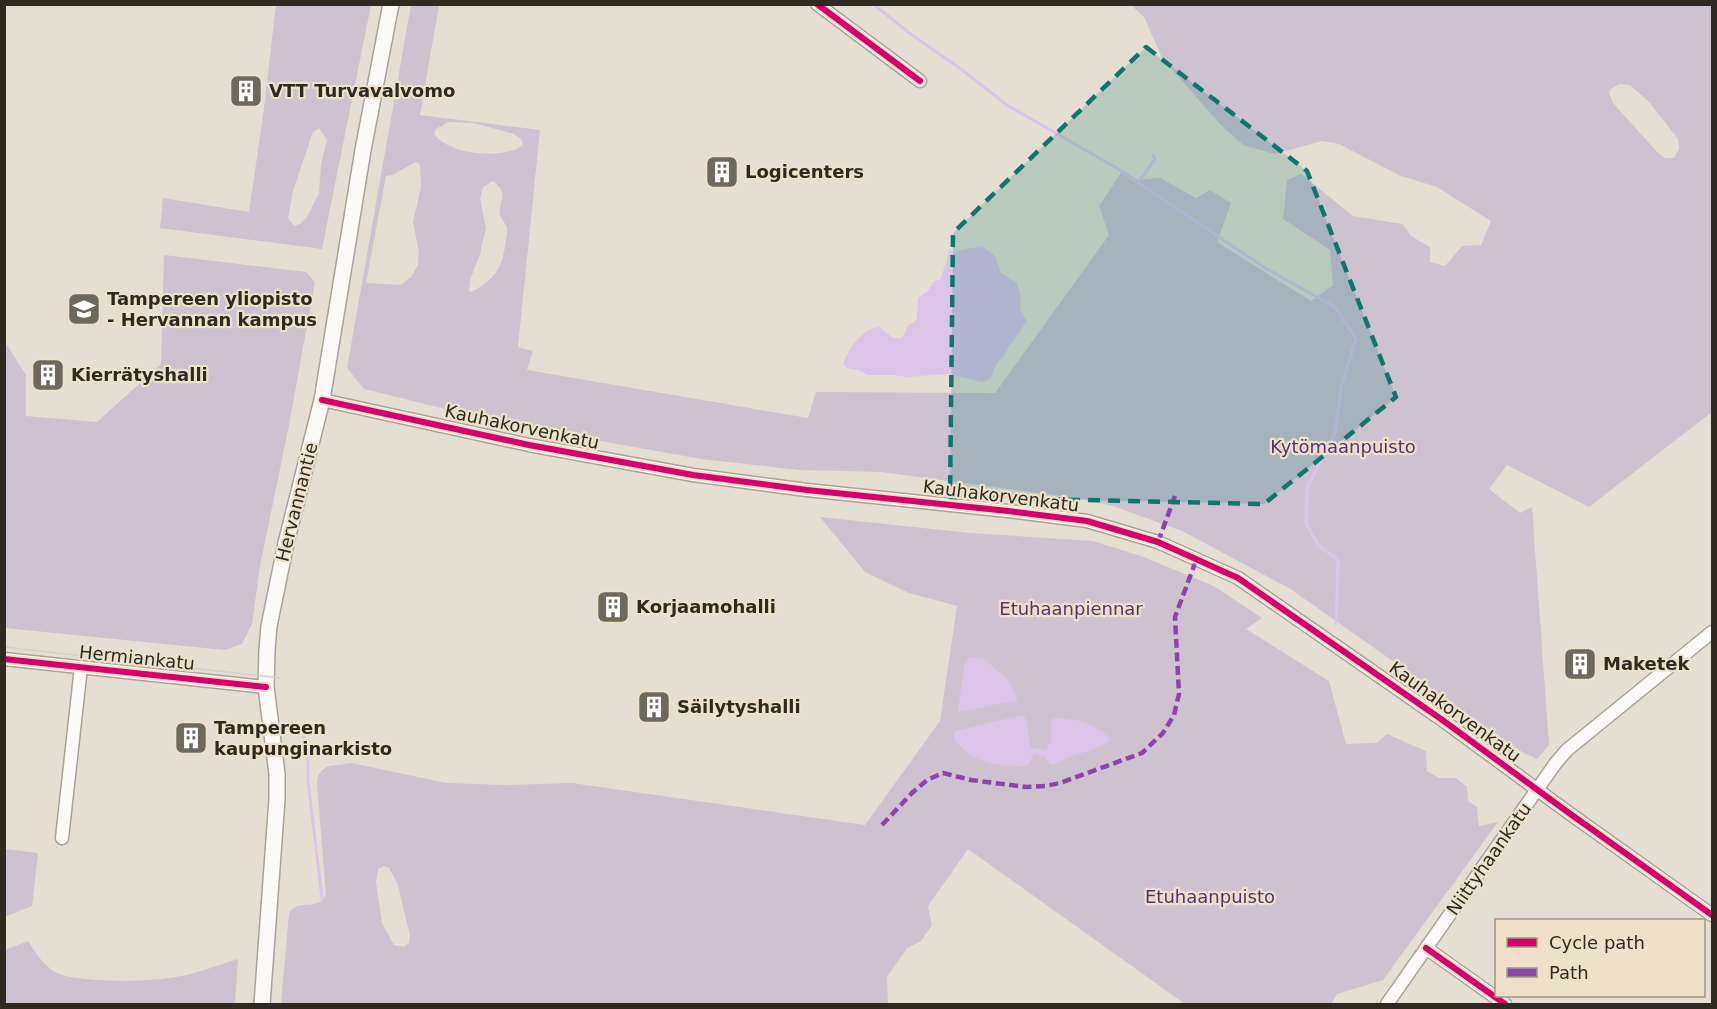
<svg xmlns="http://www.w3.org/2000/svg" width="1717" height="1009" viewBox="0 0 1717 1009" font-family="'DejaVu Sans',sans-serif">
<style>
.green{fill:#cec2d0;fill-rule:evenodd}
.water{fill:#dac5e9}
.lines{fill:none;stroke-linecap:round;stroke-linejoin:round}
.stream{stroke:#dac5e9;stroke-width:3}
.minor-casing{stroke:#a8a399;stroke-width:15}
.major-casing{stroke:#a8a399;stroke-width:18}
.minor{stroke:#fbfaf8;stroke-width:12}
.major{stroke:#fbfaf8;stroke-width:15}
.tram{stroke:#d2d0cd;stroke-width:1.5}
.quiet{stroke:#8e44ad;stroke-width:4.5;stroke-dasharray:9 4.5;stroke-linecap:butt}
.cycleway-casing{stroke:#ede1ca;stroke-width:10}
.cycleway{stroke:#d6006c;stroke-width:6}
.marked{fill:#0f766e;fill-opacity:0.2;stroke:#0f766e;stroke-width:4.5;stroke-dasharray:12 8;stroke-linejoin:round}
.labels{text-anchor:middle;stroke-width:4.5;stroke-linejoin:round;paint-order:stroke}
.poi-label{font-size:18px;font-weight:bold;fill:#2e2a21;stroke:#ede1ca;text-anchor:start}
.street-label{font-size:18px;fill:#2e2a21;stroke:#ede1ca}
.park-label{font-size:18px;fill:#553275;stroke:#ede1ca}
</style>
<rect width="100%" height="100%" fill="#e5ded2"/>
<!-- green -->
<path class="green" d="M276 5H371L322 249 160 228 163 198 249 212 263 116ZM319 128 327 140 321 164 319 193 307 217 300 224 294 226 288 218 293 191 313 132Z
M411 5H439L420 115 540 130 518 347 533 351 527 370 808 418 816 392 995 393 1109 235 1099 206 1123 170 1138 180 1160 178 1196 198 1210 190 1231 203 1217 242 1311 301 1333 285 1330 250 1283 219 1287 180 1301 174 1353 216 1402 224 1411 236 1430 247V262L1445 266 1462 246 1481 245 1491 221 1437 187 1401 176 1339 144 1322 141 1275 154 1243 145 1220 124 1162 58 1144 17 1131 5H1712V412L1589 507 1507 465 1489 489 1520 513 1532 507 1549 745 1537 759 1522 752 1289 588 1182 531 1113 506 1084 499 881 472 799 470 701 459 511 425 364 389 347 368ZM1619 84 1630 85 1650 103 1678 139 1679 149 1674 158H1665L1657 152 1613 103 1609 93 1611 89ZM448 122 474 123 514 134 521 139 523 145C504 160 449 155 434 134L436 129ZM416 162 420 164 421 187 413 222 419 252 418 265 411 277 401 285 366 283 386 176 392 175ZM493 181C510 195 498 199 500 215 501 219 505 223 507 227 508 233 506 240 505 246 502 269 492 282 471 292L469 290 470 280 480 254 486 228 480 199 483 187Z
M164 255 306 272 315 282 289 425 260 566 252 624 242 644 225 650 5 628V342L26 375V416L97 422 161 364Z
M820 517 970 533 1093 541 1141 556 1214 586 1262 618 1246 629 1329 681 1346 744 1377 743 1387 734 1426 751 1427 771 1439 778H1456L1467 787 1468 801 1477 807 1479 826 1498 822 1383 980 1337 994 1331 1004H1185L968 849 928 906 932 925 921 941 907 948 887 977 888 1004H281L289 913C299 897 318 913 326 894L317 785 318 776 322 770 329 766 352 763 446 783 505 785 572 783 865 825 940 721 957 606 909 593 865 572ZM384 866 389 868 398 885 410 936 409 943 404 947 394 945 382 923 376 882 378 869Z
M5 849 38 853 32 906 5 917Z
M28 941C36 953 42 964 55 972 74 983 147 982 170 978 193 975 216 966 238 959L235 1004H5V950Z"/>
<!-- water -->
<path class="water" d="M982 246 995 256 1001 273 1017 283 1021 298 1020 310 1027 321 1008 348 1004 356 997 363 991 378 983 382 948 374 906 377 894 375H868L858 370 847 368 843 363C850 348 861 329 879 327L893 338H902L909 324 914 323 917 318 918 298 928 291 934 281 940 280C943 274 948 256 949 249L954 253C963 248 972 249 982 246Z
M972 657 984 659 1010 682 1018 700 958 712 964 667 966 661Z
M1019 716H1024L1026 720 1031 748 1046 750 1051 740V719C1071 716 1092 724 1108 736L1109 741 1095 749 1069 757 1053 765 1048 762 1045 756 1034 754 1027 766C994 765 977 766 954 739L955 732 959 730Z"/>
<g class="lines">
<!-- stream -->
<path class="stream" d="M873 4 912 35 961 69 1007 105 1115 167 1265 268 1335 307 1356 339 1341 387 1335 433 1307 488 1306 523 1318 545 1337 559 1338 561 1336 623
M1138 183 1155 159 1153 155
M302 728 308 751V781L322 898"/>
<defs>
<path id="minor" d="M817 4 920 81
M322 400 529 445 693 475 807 490 1008 511 1087 521 1158 542 1238 578 1441 719 1569 813 1712 915
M4 659 266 687
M62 838 81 667
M1426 948 1505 1004
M1387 1004 1555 764 1567 750 1712 632"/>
<path id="major" d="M262 1004 277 799V774L266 687 267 650 269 626 286 543 322 400 363 150 391 4"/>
</defs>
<!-- minor casing -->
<use href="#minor" class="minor-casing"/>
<!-- major casing -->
<use href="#major" class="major-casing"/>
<!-- minor -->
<use href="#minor" class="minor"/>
<!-- major -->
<use href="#major" class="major"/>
<!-- tram -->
<path class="tram" d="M4 647 280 678"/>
<!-- quiet -->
<path class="quiet" d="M1158 542 1175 496
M882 825 912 793 927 780 943 773 971 780 1026 787 1045 786 1060 783 1142 753 1163 733 1174 715 1179 694 1175 617 1197 558"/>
<defs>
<path id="cycleway" d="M817 4 920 81
M322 400 529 445 693 475 807 490 1008 511 1087 521 1158 542 1238 578 1441 719 1569 813 1712 915
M4 659 266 687
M1426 948 1505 1004"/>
</defs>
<!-- cycleway casing -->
<use href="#cycleway" class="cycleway-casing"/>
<!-- cycleway -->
<use href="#cycleway" class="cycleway"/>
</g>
<!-- marked area -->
<path class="marked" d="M1146 47 1307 171 1396 397 1264 504 950 497 953 233Z"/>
<!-- icons -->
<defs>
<symbol id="building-square" viewBox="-11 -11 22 22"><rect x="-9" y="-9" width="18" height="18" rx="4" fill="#6e695f" stroke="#ede1ca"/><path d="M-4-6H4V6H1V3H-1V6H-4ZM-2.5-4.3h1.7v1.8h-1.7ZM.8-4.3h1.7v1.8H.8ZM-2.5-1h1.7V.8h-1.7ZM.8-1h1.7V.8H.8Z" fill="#fff"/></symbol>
<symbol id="university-square" viewBox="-11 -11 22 22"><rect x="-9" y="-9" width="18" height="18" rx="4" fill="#6e695f" stroke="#ede1ca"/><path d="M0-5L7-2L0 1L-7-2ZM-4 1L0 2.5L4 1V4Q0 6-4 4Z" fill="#fff"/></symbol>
</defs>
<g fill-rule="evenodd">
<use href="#building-square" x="227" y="72" width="38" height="38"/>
<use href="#building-square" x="703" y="153" width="38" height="38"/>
<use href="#university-square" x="65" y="290" width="38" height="38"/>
<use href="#building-square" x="29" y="356" width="38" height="38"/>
<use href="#building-square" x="594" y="588" width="38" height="38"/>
<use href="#building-square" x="1561" y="645" width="38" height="38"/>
<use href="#building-square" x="635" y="688" width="38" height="38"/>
<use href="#building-square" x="172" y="719" width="38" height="38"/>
</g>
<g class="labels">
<!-- poi labels -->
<g class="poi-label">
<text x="269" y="97">VTT Turvavalvomo</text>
<text x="745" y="178">Logicenters</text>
<text x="107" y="305">Tampereen yliopisto<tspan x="107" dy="21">- Hervannan kampus</tspan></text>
<text x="71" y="381">Kierrätyshalli</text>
<text x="636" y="613">Korjaamohalli</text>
<text x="1603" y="670">Maketek</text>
<text x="677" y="713">Säilytyshalli</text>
<text x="214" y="734">Tampereen<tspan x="214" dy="21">kaupunginarkisto</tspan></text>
</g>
<!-- street labels -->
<g class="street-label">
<text transform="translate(522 427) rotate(12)" y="6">Kauhakorvenkatu</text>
<text transform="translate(1001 496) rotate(7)" y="6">Kauhakorvenkatu</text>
<text transform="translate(297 502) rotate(-76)" y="6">Hervannantie</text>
<text transform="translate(137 658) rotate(6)" y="6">Hermiankatu</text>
<text transform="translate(1455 712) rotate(36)" y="6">Kauhakorvenkatu</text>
<text transform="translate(1489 859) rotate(-55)" y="6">Niittyhaankatu</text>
</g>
<!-- park labels -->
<g class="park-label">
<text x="1343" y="453">Kytömaanpuisto</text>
<text x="1071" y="615">Etuhaanpiennar</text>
<text x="1210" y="903">Etuhaanpuisto</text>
</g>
</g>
<!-- border -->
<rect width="1717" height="1009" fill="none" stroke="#2e2a21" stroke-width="12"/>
<!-- legend -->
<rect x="1495" y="919" width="210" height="78" fill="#ede1ca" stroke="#a19886" stroke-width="1.5"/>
<rect x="1507" y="938" width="30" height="9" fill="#d6006c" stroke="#a19886" stroke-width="1.5"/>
<text x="1549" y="949" font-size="18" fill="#2e2a21">Cycle path</text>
<rect x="1507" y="968" width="30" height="9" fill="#8e44ad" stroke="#a19886" stroke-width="1.5"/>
<text x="1549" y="979" font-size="18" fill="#2e2a21">Path</text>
</svg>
